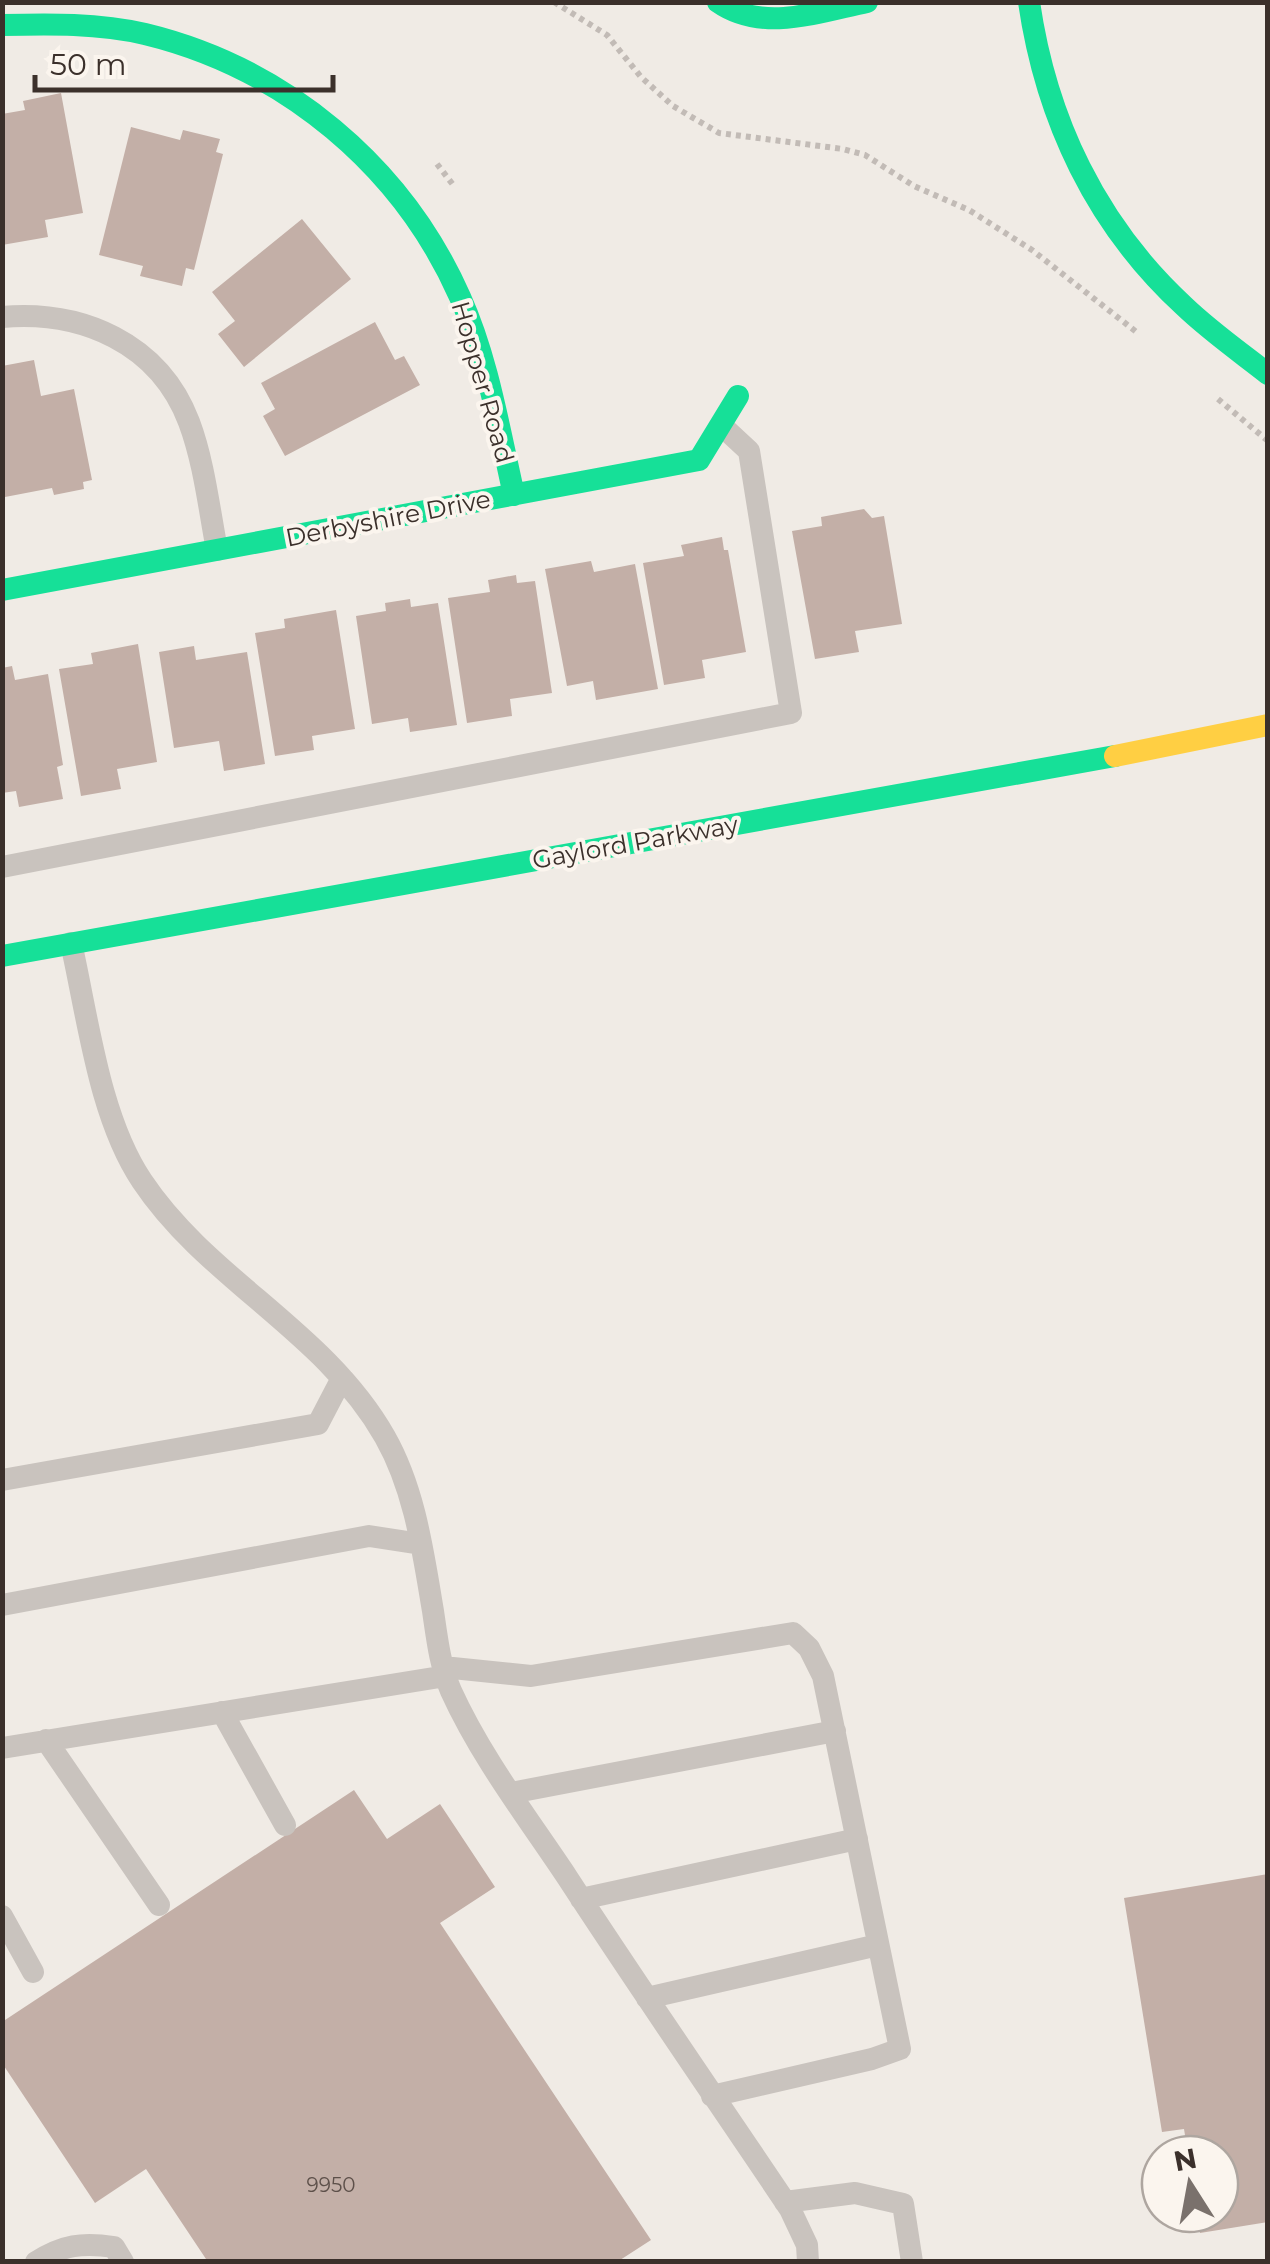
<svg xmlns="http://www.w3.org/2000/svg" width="1270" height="2264" viewBox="0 0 1270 2264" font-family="Montserrat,sans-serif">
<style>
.building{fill:#c3afa7}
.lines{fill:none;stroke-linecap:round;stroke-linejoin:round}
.path{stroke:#c2bbb6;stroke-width:6;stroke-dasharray:5 5;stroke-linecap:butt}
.lane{stroke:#c9c3be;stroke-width:22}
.fast{stroke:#16e098;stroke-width:22}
.slow{stroke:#ffcf43;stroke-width:22}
.labels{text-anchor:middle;stroke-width:8;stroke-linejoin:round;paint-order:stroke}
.number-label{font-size:20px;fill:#5d504a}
.street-label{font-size:25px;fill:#3b302b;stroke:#fbf5ee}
</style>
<rect width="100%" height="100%" fill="#f0ebe5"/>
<!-- building -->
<path class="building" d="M61 93 83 213 45 220 48 237 2 245V114L25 110 23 101Z
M131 127 180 140 183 130 220 139 216 152 223 154 194 270 186 268 182 286 140 276 143 266 99 255Z
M302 219 351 279 244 367 218 334 235 321 212 292Z
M375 322 395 360 404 356 420 385 285 456 263 416 275 409 261 383Z
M34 360 41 396 74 389 92 480 83 482 84 489 54 495 52 488 5 497 2 366Z
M864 509 872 518 884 516 902 624 855 631 859 652 815 659 792 531 822 526 821 517Z
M722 537 724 550H728L746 652 702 660 705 678 664 685 643 563 684 556 681 545Z
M591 561 594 572 635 564 658 689 596 700 593 681 567 686 545 569Z
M516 575 517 583 535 581 552 693 510 699 512 716 467 723 448 598 490 592 488 580Z
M410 599 411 607 438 603 457 725 410 732 408 718 372 724 356 616 386 611 385 603Z
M336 610 355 729 312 736 314 750 275 756 255 633 285 628 284 619Z
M138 644 157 762 117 769 121 789 81 796 59 669 93 664 91 653Z
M194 646 196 660 247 652 265 764 224 771 219 741 174 748 159 652Z
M12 666 15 680 48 674 63 765 57 767 63 799 19 807 16 791 2 793V668Z
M354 1790 387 1839 440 1804 495 1887 440 1923 651 2240 617 2262H208L146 2169 95 2203 2 2063V2022Z
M1268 1874V2222L1200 2233 1197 2214H1220V2154H1188L1184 2129 1162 2132 1124 1898Z"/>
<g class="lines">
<!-- path -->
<path class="path" d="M554 2 607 35 641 77 673 106 719 133 843 149 865 155 914 186 969 210 1032 250 1139 334
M437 164 454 186
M1218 399 1268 441"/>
<!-- lane -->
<path class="lane" d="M2 317C82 310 159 343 189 422 204 462 209 508 217 550
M2 867 791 713 749 451 721 425
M71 943C88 1018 99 1117 142 1181 208 1280 325 1331 385 1437 415 1490 423 1552 433 1611 437 1638 440 1666 451 1691 481 1757 527 1817 567 1877 640 1989 716 2099 790 2209L807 2245 808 2262
M2 1480 318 1424 342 1378
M2 1605 369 1536 421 1544
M443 1667 531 1676 793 1633 809 1648 823 1676 900 2049 872 2059 712 2096
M222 1712 285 1825
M46 1740 159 1905
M2 1748 446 1676
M511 1793 835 1731
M581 1899 857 1839
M2 1916 33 1972
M647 1998 878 1945
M785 2202 855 2193 903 2204 912 2262
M36 2262C63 2245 82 2242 114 2247L123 2262"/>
<!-- fast -->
<path class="fast" d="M718 2C762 33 819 12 867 2
M1029 2C1046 119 1096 225 1184 306 1210 331 1240 352 1268 374
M2 25C50 24 98 23 145 34 285 68 402 166 460 297 488 359 499 429 514 495
M2 590 699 460 738 396
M2 956 1115 756"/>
<!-- slow -->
<path class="slow" d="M1115 756 1268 725"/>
</g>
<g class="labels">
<!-- number labels -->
<g class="number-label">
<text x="331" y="2192">9950</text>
</g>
<!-- street labels -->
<g class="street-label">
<text transform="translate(483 382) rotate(74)" y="9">Hopper Road</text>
<text transform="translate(388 518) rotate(-11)" y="9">Derbyshire Drive</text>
<text transform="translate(635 842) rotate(-10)" y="9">Gaylord Parkway</text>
</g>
</g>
<!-- border -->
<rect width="1270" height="2264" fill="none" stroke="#3b302b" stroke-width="10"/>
<!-- north arrow -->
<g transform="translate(1190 2184) rotate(349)"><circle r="48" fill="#fbf5ee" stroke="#aea6a0" stroke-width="2.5"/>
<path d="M0-8L18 38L0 25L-18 38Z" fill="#7a716c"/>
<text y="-15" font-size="28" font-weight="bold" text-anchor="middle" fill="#3b302b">N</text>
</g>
<!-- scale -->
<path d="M35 75v15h298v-15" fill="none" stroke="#3b302b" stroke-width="5"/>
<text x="50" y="75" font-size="30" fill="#3b302b" stroke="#fbf5ee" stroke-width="8" paint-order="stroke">50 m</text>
</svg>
